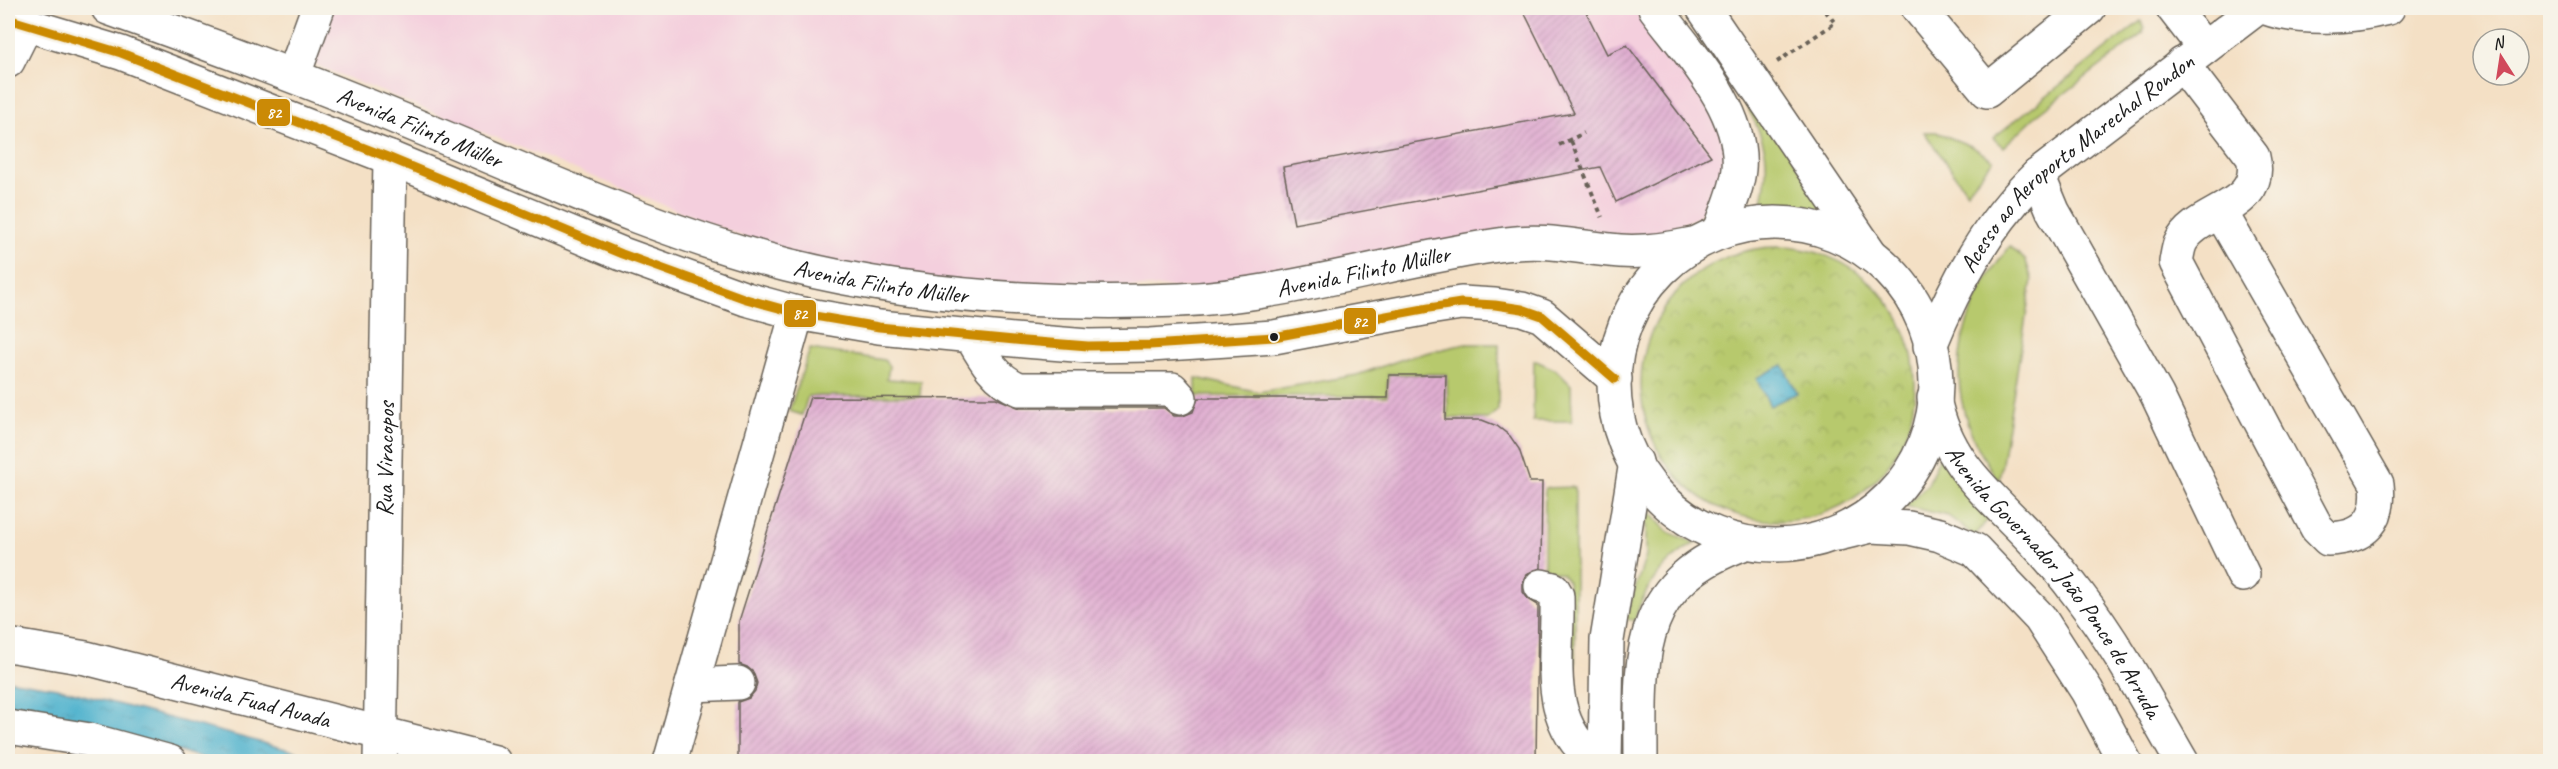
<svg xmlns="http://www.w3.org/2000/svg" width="2558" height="769" viewBox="0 0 2558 769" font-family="Caveat,sans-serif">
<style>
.built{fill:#f4cfdd}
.green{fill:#b7c96d;stroke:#6a7244;stroke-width:1.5}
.park{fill:url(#park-crowns);stroke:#6a7244;stroke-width:1.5}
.water{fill:url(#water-ripples);stroke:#366775;stroke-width:1.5}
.building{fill:url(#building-hatch)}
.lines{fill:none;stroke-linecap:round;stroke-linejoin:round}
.minor-casing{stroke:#686157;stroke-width:36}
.major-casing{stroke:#686157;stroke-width:36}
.path{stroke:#686157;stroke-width:4;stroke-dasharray:4.5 4.5;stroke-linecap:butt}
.minor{stroke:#fff;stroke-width:33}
.major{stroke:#fff;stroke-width:33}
.bus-1-casing{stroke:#f7f3e8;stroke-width:14}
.bus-1{stroke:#cb8a06;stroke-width:9}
.bus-dot{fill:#1c1c1c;stroke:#f7f3e8;stroke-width:2}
.labels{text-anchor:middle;stroke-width:6;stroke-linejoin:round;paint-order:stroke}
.street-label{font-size:24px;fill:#1c1c1c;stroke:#f7f3e8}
.line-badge{stroke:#f7f3e8;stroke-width:2}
.badge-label{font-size:16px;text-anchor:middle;font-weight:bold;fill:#fff}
</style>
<defs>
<pattern id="park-crowns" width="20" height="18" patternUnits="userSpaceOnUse" patternTransform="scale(1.5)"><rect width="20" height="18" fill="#b7c96d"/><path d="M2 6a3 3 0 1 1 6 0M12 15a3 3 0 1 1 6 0" fill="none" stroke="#9dac5e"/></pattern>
<pattern id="water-ripples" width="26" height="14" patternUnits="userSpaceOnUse" patternTransform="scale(1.5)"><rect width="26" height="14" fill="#4fb2ce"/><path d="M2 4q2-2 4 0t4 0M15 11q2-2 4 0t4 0" fill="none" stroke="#4498b0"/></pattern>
<pattern id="building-hatch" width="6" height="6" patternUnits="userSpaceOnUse" patternTransform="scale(1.5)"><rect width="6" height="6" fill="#e0aed1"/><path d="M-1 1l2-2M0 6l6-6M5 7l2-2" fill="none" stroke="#c095b3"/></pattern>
</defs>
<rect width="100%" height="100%" fill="#f7f3e8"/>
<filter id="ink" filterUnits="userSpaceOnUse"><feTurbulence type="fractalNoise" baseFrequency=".0167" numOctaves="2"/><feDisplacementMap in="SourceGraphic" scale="12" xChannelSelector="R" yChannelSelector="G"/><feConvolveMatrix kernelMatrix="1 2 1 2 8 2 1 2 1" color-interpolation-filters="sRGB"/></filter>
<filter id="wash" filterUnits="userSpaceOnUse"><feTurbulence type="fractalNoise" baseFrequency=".008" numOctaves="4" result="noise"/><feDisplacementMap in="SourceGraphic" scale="24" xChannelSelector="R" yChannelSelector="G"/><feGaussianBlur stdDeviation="1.35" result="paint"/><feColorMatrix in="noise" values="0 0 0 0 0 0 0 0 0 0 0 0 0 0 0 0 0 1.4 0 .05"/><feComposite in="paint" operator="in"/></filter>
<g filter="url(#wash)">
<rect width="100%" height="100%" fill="#f4e0c5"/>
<!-- built -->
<path class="built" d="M326 8H1638L1698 87 1723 127 1727 165 1719 196 1696 218 1654 234 1587 236 1223 288 1036 286 911 280 795 258 306 61Z"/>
<!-- green -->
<path class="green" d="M2141 21 2144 28 2142 34 2038 114 2003 147 1993 138Z
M1752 96 1832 217 1802 207H1761C1771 160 1768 144 1744 101Z
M1936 132 1971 146 1993 160 1967 192 1924 132Z
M2010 246 2026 261 2032 280 1999 481C1939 401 1949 323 2010 246Z
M1465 344H1499L1498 411 1488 419 1448 418 1447 374H1388L1387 396H1196V378L1259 392 1357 375 1412 356Z
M810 349 884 360 889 366 887 379 921 381 920 396H808L802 415 789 411Z
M1534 360 1556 370 1571 385 1572 421H1533Z
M1940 456 1988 519 1975 536 1948 516 1905 506 1928 484Z
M1575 487V672H1568V582L1562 574 1544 568 1545 488Z
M1646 508 1668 532 1695 543C1664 561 1644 585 1635 620L1625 619 1646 556Z"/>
<!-- park -->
<path class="park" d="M1641 384a137 137 0 1 1 274 0a137 137 0 1 1-274 0Z"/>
<!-- water -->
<path class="water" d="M1783 365 1797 393 1770 406 1756 378Z
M8 680 57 688 331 761H213L84 725 8 712Z"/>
<g id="blocks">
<!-- building -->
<path class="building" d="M1522 8H1584L1607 54 1627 45 1711 156 1616 202 1600 167 1294 224 1283 167 1574 113Z
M1389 375H1446L1445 420H1482L1497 426 1510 436 1519 449 1530 482H1542L1541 568 1528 573 1523 582V592L1528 599 1538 605 1536 762H738V702L749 698 755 691 757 683 753 672 747 667 739 664V621L810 397 996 398 1020 408H1164L1174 416H1183L1193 412 1198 398H1388Z"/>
</g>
</g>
<g filter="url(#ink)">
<use href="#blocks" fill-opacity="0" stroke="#686157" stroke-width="1.5"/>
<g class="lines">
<defs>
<g id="minor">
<path d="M1918 8 1987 91 2089 8"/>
<path d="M2173 8 2204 48"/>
<path d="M2266 8C2302 21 2352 17 2388 8"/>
<path d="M8 61 26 25"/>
<path d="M2182 64 2253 157C2266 210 2195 209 2180 244 2178 249 2177 257 2176 262L2317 528 2328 539C2365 538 2381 521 2377 484L2220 211"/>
<path d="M294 74 318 8"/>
<path d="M2038 175 2053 211 2157 395 2243 575"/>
<path d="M971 336C983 357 996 381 1020 389H1172L1180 398"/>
<path id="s1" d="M1930 346C1956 282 1988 223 2038 175L2257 8"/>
<path id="s2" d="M1934 398C1947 468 1996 499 2040 548 2053 562 2066 578 2078 594 2118 646 2149 705 2182 762"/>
<path d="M1838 534 1871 526 1909 528 1940 535 1975 550 2040 618 2087 691 2125 762"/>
<path d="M1541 586 1553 589 1557 596C1559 655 1541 723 1598 762"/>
<path id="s3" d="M8 645 86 658 494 762"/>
<path d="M692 685 738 683"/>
<path d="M8 727 90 740 170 762"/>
<path id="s4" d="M380 762 390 158"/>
<path d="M670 762 797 313"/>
</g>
<g id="major">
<path id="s5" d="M108 8C215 46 320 85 424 129 543 178 662 233 787 265 914 297 1050 305 1180 300 1291 295 1396 259 1505 244 1551 238 1576 248 1620 251 1645 253 1669 249 1693 244"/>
<path d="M1655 8C1688 52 1744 110 1739 169 1737 191 1727 210 1720 231"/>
<path d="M1703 8 1870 253"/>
<path d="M8 19 121 53 390 158 622 254 746 299 797 313 879 327 1025 341 1088 346 1150 345 1274 337 1429 308 1461 303 1495 305 1522 309 1542 316 1615 379"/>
<circle cx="1775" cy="384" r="161"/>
<path d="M1605 762 1607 640 1636 462"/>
<path d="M1641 762C1641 658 1632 584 1745 543"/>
</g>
</defs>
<!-- minor casing -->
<use href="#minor" class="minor-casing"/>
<!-- major casing -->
<use href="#major" class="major-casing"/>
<!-- path -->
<path class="path" d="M1777 62 1835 23 1823 8
M1571 141 1602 217
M1559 145 1584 133"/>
<!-- minor -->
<use href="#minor" class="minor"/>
<!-- major -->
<use href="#major" class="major"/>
<defs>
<path id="bus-1" d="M8 19 121 53 390 158 622 254 746 299 797 313 879 327 1025 341 1088 346 1150 345 1274 337 1429 308 1461 303 1495 305 1522 309 1542 316 1615 379"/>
</defs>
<!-- bus-1 casing -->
<use href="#bus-1" class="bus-1-casing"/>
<!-- bus-1 -->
<use href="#bus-1" class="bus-1"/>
</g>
</g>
<!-- markers -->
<circle class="bus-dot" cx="1274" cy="337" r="5"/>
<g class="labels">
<!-- street labels -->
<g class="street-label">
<text dy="8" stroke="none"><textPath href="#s5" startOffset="334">Avenida Filinto Müller</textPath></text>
<text dy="8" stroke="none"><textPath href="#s1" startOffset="240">Acesso ao Aeroporto Marechal Rondon</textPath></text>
<text dy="8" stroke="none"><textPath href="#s5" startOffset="1308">Avenida Filinto Müller</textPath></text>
<text dy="8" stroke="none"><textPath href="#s5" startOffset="822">Avenida Filinto Müller</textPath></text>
<text dy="8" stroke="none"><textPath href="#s4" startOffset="303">Rua Viracopos</textPath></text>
<text dy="8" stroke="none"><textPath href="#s2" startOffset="222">Avenida Governador João Ponce de Arruda</textPath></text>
<text dy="8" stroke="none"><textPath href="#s3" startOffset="249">Avenida Fuad Auada</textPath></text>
</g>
</g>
<g class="line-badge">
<rect x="256" y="98" width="35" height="29" rx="6" fill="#cb8a06"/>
<rect x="783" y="299" width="34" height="29" rx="6" fill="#cb8a06"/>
<rect x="1343" y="307" width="34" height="28" rx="6" fill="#cb8a06"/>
</g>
<g class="badge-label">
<text x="274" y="118">82</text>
<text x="800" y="319">82</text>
<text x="1360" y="327">82</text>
</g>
<!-- margin -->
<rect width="2558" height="769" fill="none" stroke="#f7f3e8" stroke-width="30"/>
<!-- north arrow -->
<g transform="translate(2501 57) rotate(348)"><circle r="28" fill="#f7f3e8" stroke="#9f9d96" stroke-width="1.5"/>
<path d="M0-4.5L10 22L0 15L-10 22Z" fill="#d1495b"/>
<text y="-9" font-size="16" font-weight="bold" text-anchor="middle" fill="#1c1c1c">N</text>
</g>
</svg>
